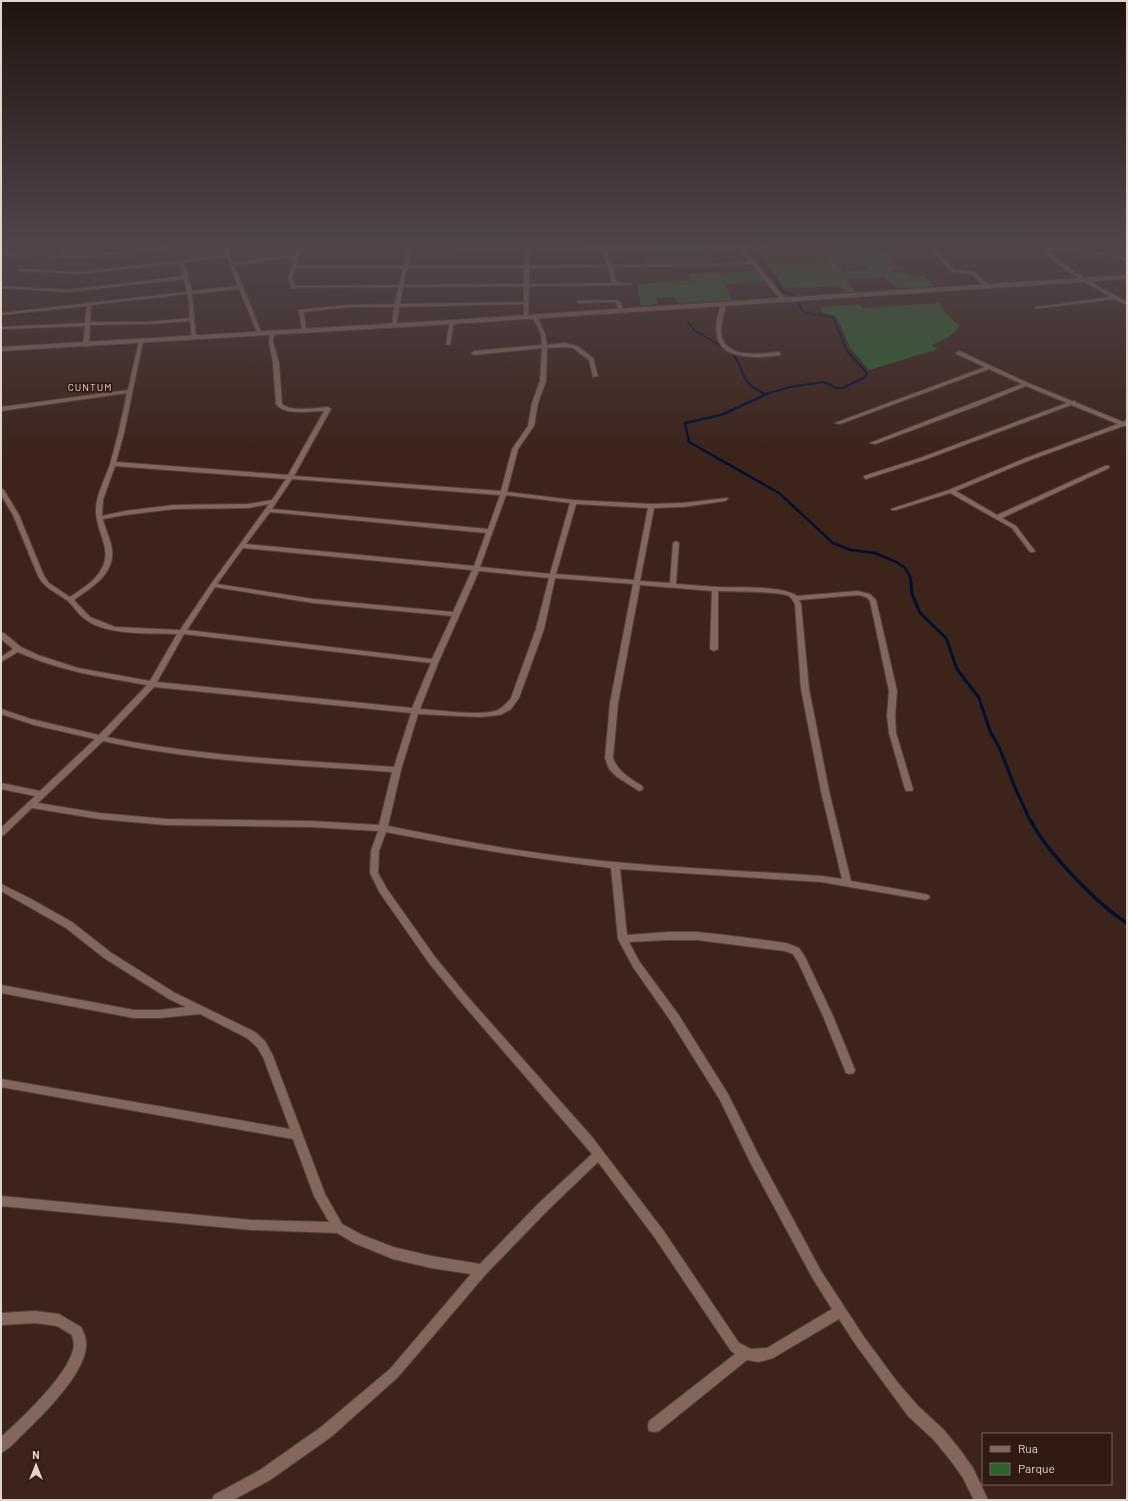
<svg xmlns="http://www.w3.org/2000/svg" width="1128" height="1501" viewBox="0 0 1128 1501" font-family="Barlow,sans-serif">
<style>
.education{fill:#3c3022}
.green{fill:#2d622f;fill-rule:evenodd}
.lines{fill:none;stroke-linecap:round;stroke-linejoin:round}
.stream-far3{stroke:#001032;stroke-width:2}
.stream-far2{stroke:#001032;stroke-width:2.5}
.stream-far1{stroke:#001032;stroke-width:3}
.stream{stroke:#001032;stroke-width:3.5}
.minor-casing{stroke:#544139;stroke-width:2}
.secondary-casing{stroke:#544139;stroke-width:2}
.minor{fill:#83675c;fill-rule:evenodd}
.secondary{fill:#83675c;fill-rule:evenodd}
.labels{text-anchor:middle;stroke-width:3.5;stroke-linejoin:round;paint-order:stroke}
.far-neighbourhood-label{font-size:10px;letter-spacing:1px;fill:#f6d6c9;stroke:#311a11}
</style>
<rect width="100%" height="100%" fill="#3c241b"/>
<!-- education -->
<path class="education" d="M529 243H745V245L529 249Z
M710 248 715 264 646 265 643 249Z"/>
<!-- green -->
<path class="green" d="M889 253 896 261H886L889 267H903L905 269 893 270 895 273H908L911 276H924L934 286 896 288 885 277 846 279 855 292H847L840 286 785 288 766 263 828 261V256L830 254ZM862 261 867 270 842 272 836 262Z
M759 271 768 281 725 284 732 300 678 303 673 297 657 298V304L641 306 637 284 689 281V274Z
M940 303 945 312 959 326C955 336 941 341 931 345L938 349 869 370 851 349 836 316 823 313 821 307 859 304 862 308Z"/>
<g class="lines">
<!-- stream-far3 -->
<path class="stream-far3" d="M751 249 784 292 794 296
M688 322 694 330 726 349
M730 351C747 367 735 380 765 394
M766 394 790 387 824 382 836 388H843L865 377 867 373 847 351 833 317 805 313 802 311 798 302"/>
<!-- stream-far2 -->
<path class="stream-far2" d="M762 393 765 394
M769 393 721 415 685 423 689 442 779 493 833 543 851 550 875 553 896 562 905 568 910 576 911 583"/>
<!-- stream-far1 -->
<path class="stream-far1" d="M911 582 912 594 920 613 946 638 957 669 979 698 990 731 999 747 1016 790 1031 822"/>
<!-- stream -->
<path class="stream" d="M1031 821C1046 851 1098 905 1127 923"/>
<defs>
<path id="minor" d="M70 243H75L61 255 82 256 191 243H206L82 258 1 255V253L56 255Z
M221 243H225L233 263 296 254 300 243H304L302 251 407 250 408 243H412L411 250 525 248V243H529V248L852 243H933L930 244 954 270 974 272 990 286 986 287 971 274 951 272 925 244 742 248 785 298V300H781L751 264 711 266 612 267 617 283H630L632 284V285L529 286 528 317 526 318 524 317V304L399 307 396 326 394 327 392 326 394 307H349L304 312 306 331 304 332 302 331 299 310 349 305 395 304 398 287 291 288 288 278 295 257 234 265 262 334 260 335 258 334 239 289 192 294 196 338 194 339 192 338 190 321 148 324 90 325 89 345 86 347 83 345 85 326 1 329V327L85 323 87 306 1 315V313L187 292 184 279 69 292 1 288V286L69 290 183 276 179 263 80 274 21 271H19V269L80 272 226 255ZM737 248 749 262 711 264 611 265 607 250ZM602 250 607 265 529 266V251ZM525 251 524 266H408L410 252ZM406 252 403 266H296L301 253ZM227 257 238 286 192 291 184 262ZM608 267 612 283 529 284V268ZM296 268H403L399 285 295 286 292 278ZM407 268H524V284L403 285ZM524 286V302L400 304 403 287ZM188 294 190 318 148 322H90L91 305Z
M957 243H962L960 244Z
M1036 243H1041L1045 248 1088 250 1127 259V261L1088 252 1048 250C1070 273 1100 287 1127 302V305L1115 299 1035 309V307H1037L1111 297C1084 282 1057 267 1036 243Z
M617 300 621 303 623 311H619L616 302 578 303 576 302 578 301Z
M722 302 726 303C725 313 720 324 721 334 725 359 760 354 778 352L780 353V355C763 358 727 360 719 342 713 330 718 313 722 302Z
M533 316 537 317 545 334 547 345 565 343 577 346 593 358 598 376 593 377 589 360 573 348 565 347 547 348 546 381 538 403 534 426 518 449 507 492 573 500 651 504 683 503 727 498 728 499 725 501 683 507 654 508 640 581 670 583 673 543 676 541 679 543 676 584C690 585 703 586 717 587 735 588 783 585 797 596L858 591 870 594 876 600 897 691 895 716 896 733 913 789 912 791H906L905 789 889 733 887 716 889 691 870 601 866 597 858 595 799 600 801 604 809 689 829 791 851 881 925 894 928 895 930 897 928 899 925 900 821 882 620 869 627 935 668 932H697L725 935 786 943 799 948 805 957 833 1016 855 1070 854 1073 850 1074 846 1073 823 1016 798 962 793 954 785 951 697 940H668L629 942 639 961 678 1014 728 1094 759 1156 821 1271 864 1337 898 1383 918 1406 944 1430 961 1451 973 1468 988 1500H974L963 1478 951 1461 934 1440 908 1416 856 1345 839 1319 773 1358 759 1362 747 1360 659 1431 654 1432 649 1431 648 1426 649 1421 735 1354 731 1351 655 1238 598 1162 547 1211 486 1274 398 1377 331 1437 270 1480 233 1500H212L214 1495 260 1470 321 1427 390 1369 471 1274 431 1268 393 1259 354 1243 337 1233 251 1230 1 1206V1196L251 1220 329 1222 314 1196 293 1139 1 1087V1079L290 1129 263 1057 257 1047 247 1038 200 1014 159 1018H134L1 993V985L134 1010H159L186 1007 169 999 104 958 66 928 1 891V884L31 899 72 922 110 952 175 993 255 1032 265 1041 273 1056 325 1194 342 1224 362 1235 393 1247 431 1256 480 1264 539 1203 592 1154 461 1002 429 963 380 893 370 873 371 851 378 831 311 827 166 825 99 819 32 808 4 835 1 836V828L35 796 1 789V783L40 791 95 739 34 725 1 714V709L31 719 99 735 147 685C103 677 59 671 18 652L1 662V657L13 649 1 639V633H4L21 647 38 655 78 668 150 681 177 634C151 633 106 636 85 619 78 614 74 607 68 601 56 592 46 590 38 576L13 515 1 495V488L4 490 19 515 44 576 49 583 70 597C82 589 97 580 103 566 111 548 97 532 96 513 95 496 105 480 110 464 117 441 122 417 127 393L1 411V407L128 390 139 341 141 340 143 341 124 433 116 462 288 475 324 411C311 411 284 416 276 404L273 363 269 342 270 333 272 332 274 333 273 342 279 363 282 404C290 412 316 408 328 407L331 409 294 476 501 491 512 449 528 426 532 403 540 381 542 348 474 355 471 353 474 351 542 345 541 334 533 317ZM115 466 286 479 272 500 248 504 174 505 125 511 102 516 103 500ZM292 479 500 495 488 529 272 509ZM506 495 570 503 550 574 480 567ZM269 504 211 584 180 630 115 627 90 617 74 600C91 588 115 574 112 550 111 539 105 530 103 519L125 515 174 509 248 508ZM576 504 648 508 634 580 556 574ZM270 512 486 533 474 566 246 544ZM243 548 472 570 453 612 313 599 217 584ZM479 571 549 578 536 629 511 698C507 703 502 709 495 711 477 716 439 710 420 709L439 661ZM555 578 633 584 610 703 605 758 609 769 617 777 639 791 642 790 643 788 642 786C630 778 618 772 613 758L618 703 640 585 712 591 710 649 714 651 718 649V591C733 592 779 591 789 596 792 598 793 601 795 604L801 689 821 791 842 879 821 876C731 870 641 867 552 855 497 848 442 837 388 826L401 770 418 714 480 717 500 715 511 709 519 698 544 629ZM215 587 313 603 452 616 432 659 187 630ZM184 634 431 663 412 708 157 682ZM154 687 411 713 394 767C298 760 201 757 107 737ZM103 741C197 762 296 765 392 772L379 825 311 821 166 819 99 813 38 803ZM386 832C461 847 535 859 611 868L618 939 633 967 670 1020 720 1100 751 1164 813 1279 832 1309 767 1348 751 1349 739 1343 663 1230 592 1137 467 996 435 957 387 889 378 873 379 851Z
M450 321 454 322 450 344 448 345 446 344Z
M959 351 1028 383 1072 401H1075V402L1123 422 1127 420V426H1123L1030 460 956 491 997 515 1105 466H1109V468L1002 518 1016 526 1035 551 1034 552H1030L1012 528 950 493 896 510H892L891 509 949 490 1026 458 1118 424 1071 405 924 460 866 479 864 478V476L920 458 1067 403 1026 386 977 406 875 444 870 443 1022 384 989 369 840 424 835 423 985 367 957 354 956 353Z
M35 1311 59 1314 81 1327C84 1333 87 1341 86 1347 84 1375 41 1417 22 1435 16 1441 9 1449 1 1453V1437C22 1418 66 1377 73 1350 75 1345 73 1340 72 1335L57 1326 35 1323 1 1325V1313Z"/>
<path id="secondary" d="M1127 275V279L452 324 1 351V347L452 320Z"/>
</defs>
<!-- minor casing -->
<use href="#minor" class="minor-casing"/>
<!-- secondary casing -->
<use href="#secondary" class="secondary-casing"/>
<!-- minor -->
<use href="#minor" class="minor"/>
<!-- secondary -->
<use href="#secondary" class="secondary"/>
</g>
<!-- sky -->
<linearGradient id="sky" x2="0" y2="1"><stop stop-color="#21140f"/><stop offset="0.54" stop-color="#50454a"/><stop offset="1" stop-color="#50454a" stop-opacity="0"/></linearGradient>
<rect width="1128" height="453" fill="url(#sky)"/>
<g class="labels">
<!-- far-neighbourhood labels -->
<g class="far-neighbourhood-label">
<text x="90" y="391">CUNTUM</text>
</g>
</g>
<!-- border -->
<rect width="1128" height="1501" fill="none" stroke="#e4d4ce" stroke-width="4"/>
<!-- legend -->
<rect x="982" y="1433" width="130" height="52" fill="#311a11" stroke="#79645d"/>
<rect x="990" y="1446" width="20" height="6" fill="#83675c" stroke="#79645d"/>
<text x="1018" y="1453" font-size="12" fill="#e4d4ce">Rua</text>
<rect x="990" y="1463" width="20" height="12" fill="#2d622f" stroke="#79645d"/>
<text x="1018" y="1473" font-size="12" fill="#e4d4ce">Parque</text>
<!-- north arrow -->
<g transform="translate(36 1465)" stroke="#311a11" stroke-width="3" paint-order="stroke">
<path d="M0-3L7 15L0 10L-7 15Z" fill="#e4d4ce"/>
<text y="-6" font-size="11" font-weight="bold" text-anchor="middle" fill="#e4d4ce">N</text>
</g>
</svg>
